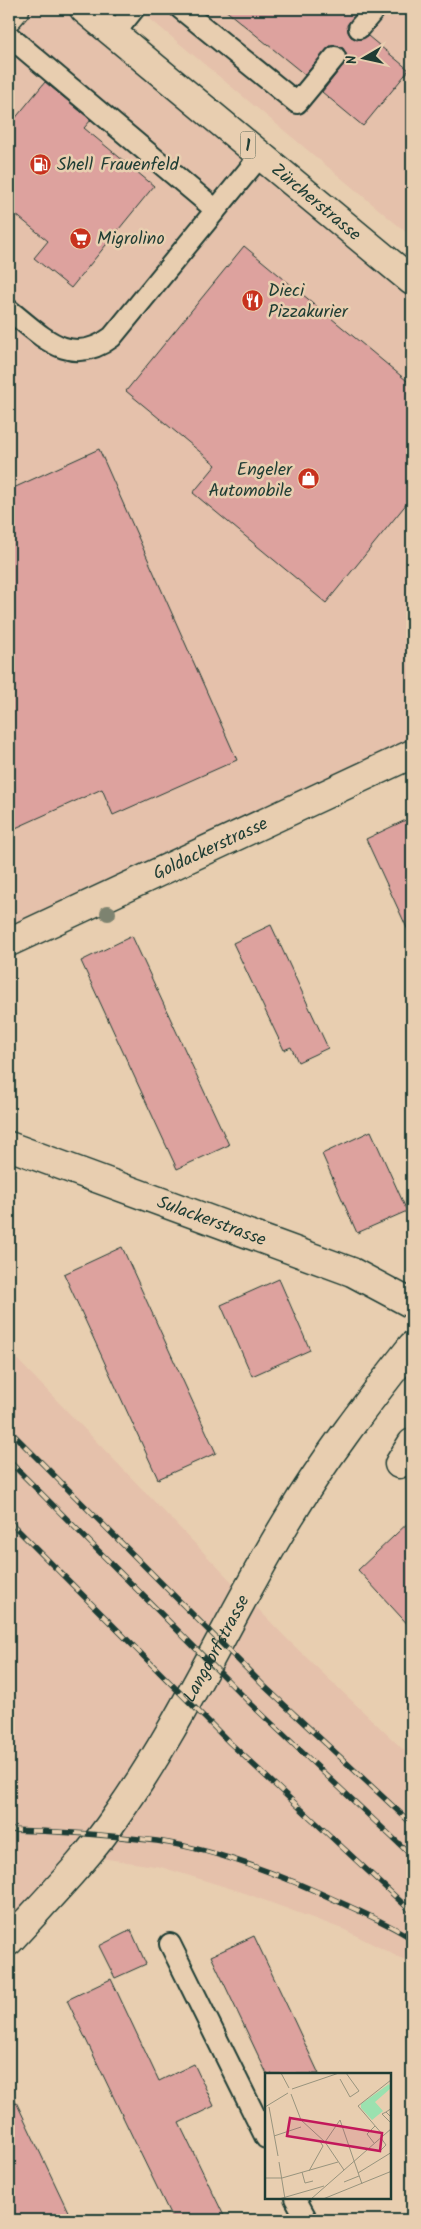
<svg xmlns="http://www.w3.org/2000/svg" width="421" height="2229" viewBox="0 0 421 2229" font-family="Kalam,sans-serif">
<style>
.built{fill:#e5c1ab}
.building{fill:#dda29e;stroke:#1f3d34}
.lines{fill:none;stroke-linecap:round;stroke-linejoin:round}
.lane-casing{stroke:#1f3d34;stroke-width:24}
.street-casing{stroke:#1f3d34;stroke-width:31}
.secondary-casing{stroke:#1f3d34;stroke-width:31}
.primary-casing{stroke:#1f3d34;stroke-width:31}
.lane{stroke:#e8ceb0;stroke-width:20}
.street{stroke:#e8ceb0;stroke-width:28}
.secondary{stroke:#e8ceb0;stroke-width:28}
.primary{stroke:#e8ceb0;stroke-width:28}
.rail-casing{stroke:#1f3d34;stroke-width:5.5}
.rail{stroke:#e8ceb0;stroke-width:4;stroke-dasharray:11;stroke-linecap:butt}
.tree{fill:#7d836f}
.labels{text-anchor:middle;stroke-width:5;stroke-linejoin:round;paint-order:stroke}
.shield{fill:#e8ceb0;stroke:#5b6859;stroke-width:1}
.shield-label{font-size:16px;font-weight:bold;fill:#1f3d34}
.poi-label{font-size:18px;fill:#1f3d34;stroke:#e8ceb0;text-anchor:start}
.street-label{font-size:18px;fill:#1f3d34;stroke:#e8ceb0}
.inset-road{fill:none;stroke:#98947e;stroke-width:1}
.view{fill:#c2185b;fill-opacity:0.15;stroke:#c2185b;stroke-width:2.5}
.inset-edge{fill:none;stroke:#1f3d34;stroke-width:2.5}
</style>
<rect width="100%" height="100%" fill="#e8ceb0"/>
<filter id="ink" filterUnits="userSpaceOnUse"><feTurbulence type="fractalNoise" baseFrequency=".02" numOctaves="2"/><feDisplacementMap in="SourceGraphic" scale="10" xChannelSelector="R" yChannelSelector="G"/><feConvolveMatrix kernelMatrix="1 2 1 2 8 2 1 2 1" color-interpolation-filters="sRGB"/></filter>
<g filter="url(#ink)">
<!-- built -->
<path class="built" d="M9 9H80L412 281V745L9 930Z
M138 9H412V237Z
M9 1351 289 1641 412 1758V1964L345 1930 242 1892 161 1867 87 1856 9 1941Z"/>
<!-- building -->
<path class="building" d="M224 9H360L347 25 348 32 351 37 357 40 368 36 409 70 363 126 322 92 344 64 346 53 343 48 336 45 330 46 305 75Z
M45 82 91 120 84 128 154 186 71 288 34 258 48 241 9 209V126Z
M244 246 412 385V497L326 603 193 493 216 465 126 391Z
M99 449 237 760 113 815 102 789 9 831V490Z
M412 817V939L366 839Z
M271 925 328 1048 298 1062 291 1047 284 1050 233 943Z
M132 936 229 1145 177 1169 81 961Z
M371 1131 407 1211 357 1233 322 1154Z
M122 1247 216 1453 158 1479 64 1274Z
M279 1279 310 1350 252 1376 221 1305Z
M412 1519V1629L358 1570Z
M131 1930 146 1964 115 1978 99 1946Z
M254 1936 291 2014 319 2074H267L211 1956Z
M111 1979 159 2081 194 2064 214 2106 179 2123 226 2220H173L136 2144 67 2000Z
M9 2087 72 2220H9Z"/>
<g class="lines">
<defs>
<path id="lane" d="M181 9 297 103 335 57
M359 28 375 9
M114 34 134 9
M9 36 216 210
M9 310C42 336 70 369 112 337L260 156
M170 1944 266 2138
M295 2198 307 2220"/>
<g id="street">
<path d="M9 16 15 9"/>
<path id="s1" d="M9 942 412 754"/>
<path id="s2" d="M9 1146 352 1272 412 1304"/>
<path d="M399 1464 412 1443"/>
</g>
<g id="secondary">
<path id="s3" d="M9 1941C46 1900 86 1861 117 1815 183 1722 228 1618 287 1521 324 1459 368 1402 412 1346"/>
</g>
<g id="primary">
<path id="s4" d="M84 9 412 281"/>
</g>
</defs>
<!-- lane casing -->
<use href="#lane" class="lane-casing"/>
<!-- street casing -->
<use href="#street" class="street-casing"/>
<!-- secondary casing -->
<use href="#secondary" class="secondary-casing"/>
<!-- primary casing -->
<use href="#primary" class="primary-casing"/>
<!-- lane -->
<use href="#lane" class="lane"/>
<!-- street -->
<use href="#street" class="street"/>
<!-- secondary -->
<use href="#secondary" class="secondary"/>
<!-- primary -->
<use href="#primary" class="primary"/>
<defs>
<path id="rail" d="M9 1430 262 1684 412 1824
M9 1461 251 1704 412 1856
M9 1521 230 1743 412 1912
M9 1830C58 1831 108 1835 157 1841 218 1850 289 1878 344 1904 368 1915 391 1925 412 1939
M9 1866 12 1865"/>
</defs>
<!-- rail casing -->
<use href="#rail" class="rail-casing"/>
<!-- rail -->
<use href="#rail" class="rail"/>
</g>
<!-- trees -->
<circle class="tree" cx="108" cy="913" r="8"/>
</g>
<!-- icons -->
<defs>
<symbol id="fuel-disc" viewBox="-11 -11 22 22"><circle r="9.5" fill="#c8321e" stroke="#e8ceb0"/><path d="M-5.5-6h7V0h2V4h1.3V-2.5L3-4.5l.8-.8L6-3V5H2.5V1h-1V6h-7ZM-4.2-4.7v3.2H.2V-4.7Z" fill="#fff"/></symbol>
<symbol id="supermarket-disc" viewBox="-11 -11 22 22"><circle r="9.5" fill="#c8321e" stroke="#e8ceb0"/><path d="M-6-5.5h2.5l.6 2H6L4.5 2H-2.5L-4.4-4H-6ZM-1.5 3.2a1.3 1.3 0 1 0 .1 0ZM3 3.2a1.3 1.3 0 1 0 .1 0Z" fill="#fff"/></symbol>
<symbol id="restaurant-disc" viewBox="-11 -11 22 22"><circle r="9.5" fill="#c8321e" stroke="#e8ceb0"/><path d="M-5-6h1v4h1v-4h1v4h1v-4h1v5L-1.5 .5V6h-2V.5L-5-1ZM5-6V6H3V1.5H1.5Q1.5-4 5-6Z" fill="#fff"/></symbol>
<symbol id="shop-disc" viewBox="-11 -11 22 22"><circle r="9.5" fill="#c8321e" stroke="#e8ceb0"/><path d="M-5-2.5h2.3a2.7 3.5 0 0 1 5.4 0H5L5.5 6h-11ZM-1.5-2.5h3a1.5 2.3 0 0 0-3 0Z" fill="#fff"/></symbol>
</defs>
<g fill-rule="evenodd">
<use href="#fuel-disc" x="28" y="152" width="25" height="25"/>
<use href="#supermarket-disc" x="68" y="226" width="25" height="25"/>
<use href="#restaurant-disc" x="240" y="288" width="25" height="25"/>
<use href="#shop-disc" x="296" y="466" width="25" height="25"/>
</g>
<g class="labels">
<!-- shield labels -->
<rect class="shield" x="240.5" y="131.5" width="15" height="27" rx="4"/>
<g class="shield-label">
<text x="248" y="151">1</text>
</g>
<!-- poi labels -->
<g class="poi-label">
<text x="57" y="170">Shell Frauenfeld</text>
<text x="97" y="244">Migrolino</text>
<text x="268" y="296">Dieci<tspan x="268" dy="21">Pizzakurier</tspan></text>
<text x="292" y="475" text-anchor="end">Engeler<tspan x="292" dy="21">Automobile</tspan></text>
</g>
<!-- street labels -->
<g class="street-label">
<text dy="6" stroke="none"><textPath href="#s4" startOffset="302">Zürcherstrasse</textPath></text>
<text dy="6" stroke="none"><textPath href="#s1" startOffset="222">Goldackerstrasse</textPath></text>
<text dy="6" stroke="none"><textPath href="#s2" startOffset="216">Sulackerstrasse</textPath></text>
<text dy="6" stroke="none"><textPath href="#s3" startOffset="360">Langdorfstrasse</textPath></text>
</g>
</g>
<!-- overview -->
<g transform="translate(265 2073)">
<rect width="126" height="126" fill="#e8ceb0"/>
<path d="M124 11 126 15 110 29 118 38 107 47 96 35V31Z" fill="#9be1af"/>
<path class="inset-road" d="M16 0 24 15M75 6 85 24 94 18 81 0M27 16 74 0M26 21 36 47 60 69 79 97M0 34 23 20M4 34 13 83M127 35 121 39 127 45M121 39 117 41 127 51M118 62 93 33 126 7M9 63 36 54M60 69 75 47 97 111M109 70 102 61 110 53M114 75 116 77 121 72 116 65M14 89 20 126M44 98 58 73 54 67M37 99 40 110 48 108M93 100 127 79M0 105H17L73 89M79 109 94 103M14 126 59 113M46 126 127 55M58 126 127 98"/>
<path class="view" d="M25 45 117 60 115 78 22 63Z"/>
<rect width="126" height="126" class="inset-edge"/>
</g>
<!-- margin -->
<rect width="421" height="2229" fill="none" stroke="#e8ceb0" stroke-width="30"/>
<rect x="15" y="15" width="391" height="2199" fill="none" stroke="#1f3d34" stroke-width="2" filter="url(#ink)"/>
<!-- north arrow -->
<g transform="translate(364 58) rotate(261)" stroke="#e8ceb0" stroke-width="4" paint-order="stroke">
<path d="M0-4L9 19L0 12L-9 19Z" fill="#1f3d34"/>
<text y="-8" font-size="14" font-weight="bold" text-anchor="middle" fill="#1f3d34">N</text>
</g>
</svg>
